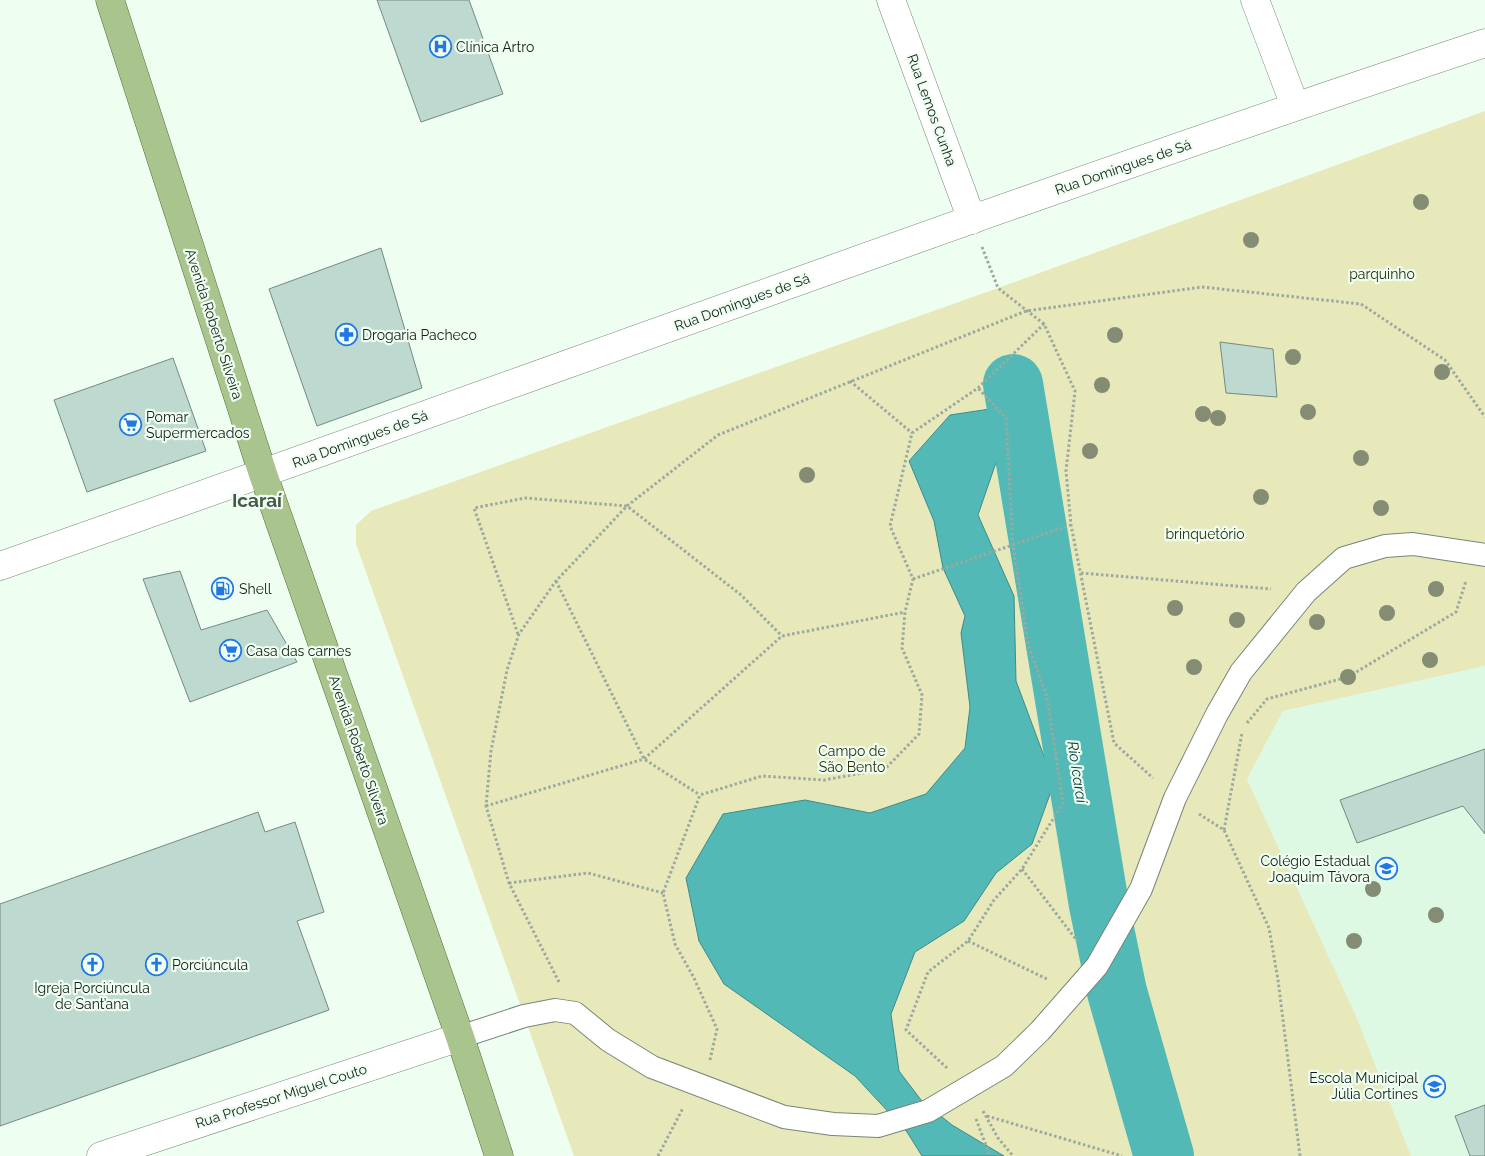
<svg xmlns="http://www.w3.org/2000/svg" width="1485" height="1156" viewBox="0 0 1485 1156" font-family="Raleway,sans-serif">
<style>
.built{fill:#def9e3}
.green{fill:#e7e9bb}
.water{fill:#52b9b7;stroke:#408a87}
.lines{fill:none;stroke-linecap:round;stroke-linejoin:round}
.river{stroke:#52b9b7;stroke-width:60}
.building{fill:#bed9cf;stroke:#738b83}
.pedestrian-casing{stroke:#758779;stroke-width:24}
.minor-casing{stroke:#758779;stroke-width:29}
.tertiary-casing{stroke:#758779;stroke-width:29}
.primary-casing{stroke:#527033;stroke-width:29}
.path{stroke:#9ca99f;stroke-width:3;stroke-dasharray:2.5 2.5;stroke-linecap:butt}
.pedestrian{stroke:#fff;stroke-width:22}
.minor{stroke:#fff;stroke-width:28}
.tertiary{stroke:#fff;stroke-width:28}
.primary{stroke:#aac48e;stroke-width:28}
.tree{fill:#848c74}
.labels{text-anchor:middle;stroke-width:4.5;stroke-linejoin:round;paint-order:stroke}
.poi-label{font-size:14px;fill:#161d18;stroke:#eefef1;text-anchor:start}
.street-label{font-size:14px;fill:#161d18;stroke:#eefef1}
.park-label{font-size:14px;fill:#2e2f0e;stroke:#eefef1}
.water-label{font-size:15px;font-style:italic;fill:#093b3a;stroke:#eefef1}
.district-label{font-size:19px;font-weight:bold;fill:#455749;stroke:#eefef1}
</style>
<rect width="100%" height="100%" fill="#eefef1"/>
<!-- built -->
<path class="built" d="M1485 666V1156H1411L1356 1016 1247 779 1283 711Z"/>
<!-- green -->
<path class="green" d="M1485 111V666L1283 711 1247 779 1356 1016 1411 1156H574L356 544V525L371 511 998 288Z"/>
<!-- water -->
<path class="water" d="M990 409 1002 445 978 515 1014 596 1016 681 1054 783 1032 844 996 873 964 921 915 952 891 1014 899 1071 921 1100 952 1125 1004 1156H922L907 1132 855 1076 724 984 699 941 686 878 723 814 805 800 870 813 926 794 965 748 970 707 961 633 965 616 943 568 934 521 909 461 950 415Z"/>
<g class="lines">
<!-- river -->
<path class="river" d="M1013 384 1099 905 1117 992 1164 1156"/>
</g>
<!-- building -->
<path class="building" d="M377 0H469L503 94 421 122Z
M381 248 422 388 317 426 269 289Z
M1220 342 1273 349 1277 397 1226 393Z
M173 358 206 451 87 492 54 400Z
M180 571 201 630 267 610 297 662 190 702 143 579Z
M1485 749V834L1463 806 1357 843 1340 800Z
M258 812 265 832 295 822 324 912 297 921 329 1010 0 1126V904Z
M1485 1105V1156H1470L1455 1116Z"/>
<g class="lines">
<defs>
<path id="pedestrian" d="M460 1037 524 1016 555 1010 575 1013 608 1040 652 1067 784 1117 833 1124 878 1126 928 1111 1004 1066 1040 1031 1097 966 1141 889 1175 798 1217 714 1241 672 1306 592 1344 558 1385 546 1413 544 1485 555"/>
<path id="minor" d="M891 0 972 220
M1255 0 1295 106
M101 1156 460 1037"/>
<path id="tertiary" d="M0 566C496 393 987 208 1485 43"/>
<path id="primary" d="M110 0 263 474 460 1037 499 1156"/>
</defs>
<!-- pedestrian casing -->
<use href="#pedestrian" class="pedestrian-casing"/>
<!-- minor casing -->
<use href="#minor" class="minor-casing"/>
<!-- tertiary casing -->
<use href="#tertiary" class="tertiary-casing"/>
<!-- primary casing -->
<use href="#primary" class="primary-casing"/>
<!-- path -->
<path class="path" d="M982 247 998 288 1044 324 1075 391 1066 471 1071 525 1114 743 1153 778
M850 381 912 433
M1081 573 1271 589
M913 579 1071 525
M556 581 644 759 700 795
M518 634 474 508 525 498 627 506 741 595 782 636
M1247 723 1267 699 1348 677 1456 612 1466 581
M486 806 644 759 782 636 905 612
M1199 814 1224 830 1269 928 1278 980 1300 1156
M1224 830 1242 733
M1022 869 1078 942
M509 883 588 873 663 893
M968 941 1049 980
M559 982 509 883 486 806 491 751 507 670 519 634 556 581 627 506 718 435 1026 311 1202 287 1361 304 1445 360 1485 417
M710 1060 717 1029 694 978 675 944 663 893 700 795 762 776 824 780 885 769 919 734 922 695 902 648 905 612 913 579 890 526 912 433 978 388 1044 324
M947 1068 906 1030 928 972 968 941 994 900 1022 869 1063 803 1047 697 1028 644 1013 545 1006 418 978 388
M983 1111 998 1138 1013 1156
M987 1116 1122 1156
M976 1119 990 1156
M658 1156 683 1108"/>
<!-- pedestrian -->
<use href="#pedestrian" class="pedestrian"/>
<!-- minor -->
<use href="#minor" class="minor"/>
<!-- tertiary -->
<use href="#tertiary" class="tertiary"/>
<!-- primary -->
<use href="#primary" class="primary"/>
</g>
<!-- trees -->
<g class="tree">
<circle cx="1421" cy="202" r="8"/>
<circle cx="1251" cy="240" r="8"/>
<circle cx="1115" cy="335" r="8"/>
<circle cx="1293" cy="357" r="8"/>
<circle cx="1442" cy="372" r="8"/>
<circle cx="1102" cy="385" r="8"/>
<circle cx="1308" cy="412" r="8"/>
<circle cx="1203" cy="414" r="8"/>
<circle cx="1218" cy="418" r="8"/>
<circle cx="1090" cy="451" r="8"/>
<circle cx="1361" cy="458" r="8"/>
<circle cx="807" cy="475" r="8"/>
<circle cx="1261" cy="497" r="8"/>
<circle cx="1381" cy="508" r="8"/>
<circle cx="1436" cy="589" r="8"/>
<circle cx="1175" cy="608" r="8"/>
<circle cx="1387" cy="613" r="8"/>
<circle cx="1237" cy="620" r="8"/>
<circle cx="1317" cy="622" r="8"/>
<circle cx="1430" cy="660" r="8"/>
<circle cx="1194" cy="667" r="8"/>
<circle cx="1348" cy="677" r="8"/>
<circle cx="1373" cy="889" r="8"/>
<circle cx="1436" cy="915" r="8"/>
<circle cx="1354" cy="941" r="8"/>
</g>
<!-- icons -->
<defs>
<symbol id="hospital-ring" viewBox="-11 -11 22 22"><circle r="9.5" fill="#eefef1" stroke="#2178e2" stroke-width="1.5"/><path d="M-5-5h3v3.5h4V-5h3V5h-3V1.5h-4V5h-3Z" fill="#2178e2"/></symbol>
<symbol id="pharmacy-ring" viewBox="-11 -11 22 22"><circle r="9.5" fill="#eefef1" stroke="#2178e2" stroke-width="1.5"/><path d="M-2-6h4v4h4v4h-4v4h-4v-4h-4v-4h4Z" fill="#2178e2"/></symbol>
<symbol id="supermarket-ring" viewBox="-11 -11 22 22"><circle r="9.5" fill="#eefef1" stroke="#2178e2" stroke-width="1.5"/><path d="M-6-5.5h2.5l.6 2H6L4.5 2H-2.5L-4.4-4H-6ZM-1.5 3.2a1.3 1.3 0 1 0 .1 0ZM3 3.2a1.3 1.3 0 1 0 .1 0Z" fill="#2178e2"/></symbol>
<symbol id="fuel-ring" viewBox="-11 -11 22 22"><circle r="9.5" fill="#eefef1" stroke="#2178e2" stroke-width="1.5"/><path d="M-5.5-6h7V0h2V4h1.3V-2.5L3-4.5l.8-.8L6-3V5H2.5V1h-1V6h-7ZM-4.2-4.7v3.2H.2V-4.7Z" fill="#2178e2"/></symbol>
<symbol id="school-ring" viewBox="-11 -11 22 22"><circle r="9.5" fill="#eefef1" stroke="#2178e2" stroke-width="1.5"/><path d="M0-5L7-2L0 1L-7-2ZM-4 1L0 2.5L4 1V4Q0 6-4 4Z" fill="#2178e2"/></symbol>
<symbol id="church-ring" viewBox="-11 -11 22 22"><circle r="9.5" fill="#eefef1" stroke="#2178e2" stroke-width="1.5"/><path d="M-1.2-6h2.4v3.5h3.3v2.4h-3.3V6h-2.4V-.1h-3.3v-2.4h3.3Z" fill="#2178e2"/></symbol>
</defs>
<g fill-rule="evenodd">
<use href="#hospital-ring" x="428" y="34" width="25" height="25"/>
<use href="#pharmacy-ring" x="334" y="322" width="25" height="25"/>
<use href="#supermarket-ring" x="118" y="412" width="25" height="25"/>
<use href="#fuel-ring" x="210" y="576" width="25" height="25"/>
<use href="#supermarket-ring" x="218" y="638" width="25" height="25"/>
<use href="#school-ring" x="1374" y="856" width="25" height="25"/>
<use href="#church-ring" x="80" y="952" width="25" height="25"/>
<use href="#church-ring" x="144" y="952" width="25" height="25"/>
<use href="#school-ring" x="1422" y="1074" width="25" height="25"/>
</g>
<g class="labels">
<!-- poi labels -->
<g class="poi-label">
<text x="456" y="52">Clínica Artro</text>
<text x="362" y="340">Drogaria Pacheco</text>
<text x="146" y="422">Pomar<tspan x="146" dy="16">Supermercados</tspan></text>
<text x="239" y="594">Shell</text>
<text x="246" y="656">Casa das carnes</text>
<text x="1370" y="866" text-anchor="end">Colégio Estadual<tspan x="1370" dy="16">Joaquim Távora</tspan></text>
<text x="172" y="970">Porciúncula</text>
<text x="92" y="993" text-anchor="middle">Igreja Porciúncula<tspan x="92" dy="16">de Sant’ana</tspan></text>
<text x="1418" y="1083" text-anchor="end">Escola Municipal<tspan x="1418" dy="16">Júlia Cortines</tspan></text>
</g>
<!-- street labels -->
<g class="street-label">
<text transform="translate(932 110) rotate(70)" y="5">Rua Lemos Cunha</text>
<text transform="translate(1123 167) rotate(-19)" y="5">Rua Domingues de Sá</text>
<text transform="translate(742 302) rotate(-20)" y="5">Rua Domingues de Sá</text>
<text transform="translate(214 324) rotate(72)" y="5">Avenida Roberto Silveira</text>
<text transform="translate(360 439) rotate(-20)" y="5">Rua Domingues de Sá</text>
<text transform="translate(359 750) rotate(71)" y="5">Avenida Roberto Silveira</text>
<text transform="translate(281 1096) rotate(-18)" y="5">Rua Professor Miguel Couto</text>
</g>
<!-- park labels -->
<g class="park-label">
<text x="1382" y="279">parquinho</text>
<text x="1205" y="539">brinquetório</text>
<text x="852" y="756">Campo de<tspan x="852" dy="16">São Bento</tspan></text>
</g>
<!-- water labels -->
<g class="water-label">
<text transform="translate(1077 772) rotate(81)" y="5">Rio Icaraí</text>
</g>
<!-- district labels -->
<g class="district-label">
<text x="257" y="507">Icaraí</text>
</g>
</g>
</svg>
